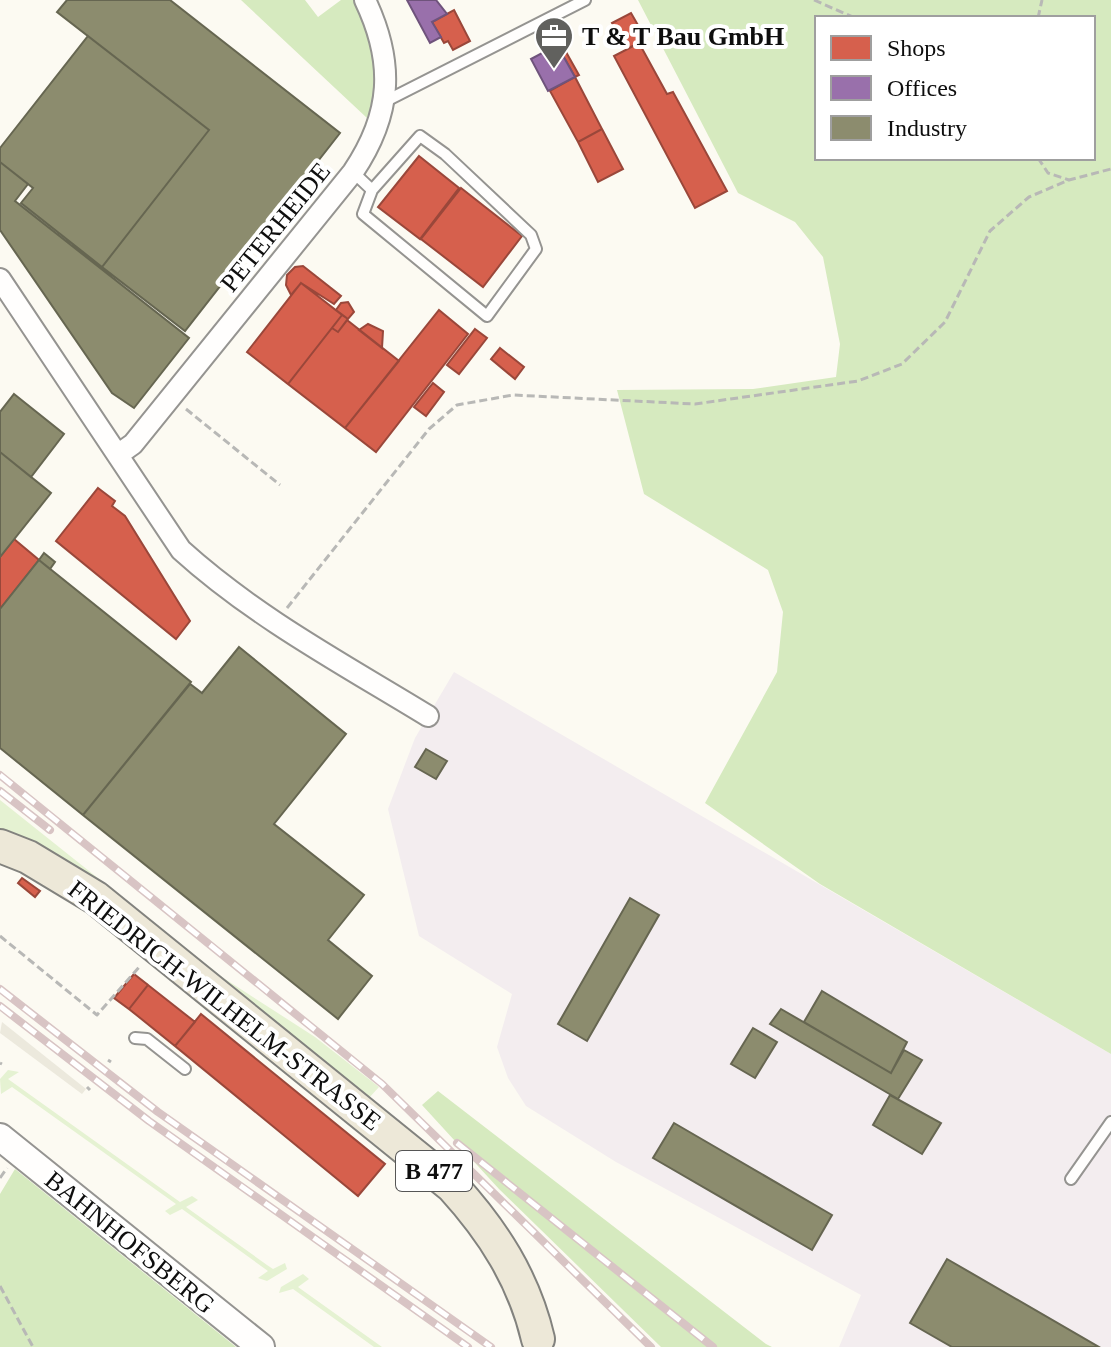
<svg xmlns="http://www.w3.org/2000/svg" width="1111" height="1347" viewBox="0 0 1111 1347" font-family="'Times New Roman',serif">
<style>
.industrial{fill:#f3edef}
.green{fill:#e5f2d2}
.forest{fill:#d6eabf;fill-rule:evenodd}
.plaza{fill:#ece9dd}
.shops{fill:#d6604d;stroke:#9a473a;stroke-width:2}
.offices{fill:#9970ab;stroke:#6f537c;stroke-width:2}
.industry{fill:#8c8c6e;stroke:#666651;stroke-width:2}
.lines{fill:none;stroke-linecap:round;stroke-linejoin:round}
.service-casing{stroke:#959491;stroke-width:14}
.minor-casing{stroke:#959491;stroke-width:24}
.tertiary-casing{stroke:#959491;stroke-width:30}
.primary-casing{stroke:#82827e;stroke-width:36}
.path{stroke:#b8b8b6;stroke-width:3;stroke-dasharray:8 4;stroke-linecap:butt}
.service{stroke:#fffefd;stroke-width:10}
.minor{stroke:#fffefd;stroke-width:20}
.tertiary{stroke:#fffefd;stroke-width:26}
.primary{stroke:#ede8d8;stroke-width:32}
.rail-casing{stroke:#d8c4c4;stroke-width:8}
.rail{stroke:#fff;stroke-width:5;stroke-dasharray:15;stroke-linecap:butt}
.labels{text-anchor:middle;stroke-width:8;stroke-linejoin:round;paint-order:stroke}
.shield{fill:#fff;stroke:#565656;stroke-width:2}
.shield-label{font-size:24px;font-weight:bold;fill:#0e0e0e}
.poi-label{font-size:26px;font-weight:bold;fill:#0e0e0e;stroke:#fff;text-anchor:start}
.street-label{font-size:26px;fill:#0e0e0e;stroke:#fff}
</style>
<rect width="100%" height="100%" fill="#fcfaf2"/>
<!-- industrial -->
<path class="industrial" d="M454 672 1111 1054V1347H839L861 1295 616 1162 526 1106 508 1078 497 1047 512 994 419 936 388 809 415 738Z"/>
<!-- green -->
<path class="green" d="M0 800 222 977 315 1037 379 1087 368 1099 0 831Z
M8 1070 19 1072 8 1079 180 1202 192 1196 198 1200 186 1207 267 1265 273 1269 285 1263 287 1269 267 1281 258 1278 268 1271 182 1209 170 1215 165 1211 176 1204 12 1087 1 1094 0 1079Z
M303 1274 309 1279 298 1287 382 1347H374L293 1289 279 1293 281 1287Z"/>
<!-- forest -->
<path class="forest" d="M241 0H305L318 17 341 0H354C375 37 382 78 367 118Z
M638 0H1111V1054L820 884 705 803 777 672 783 612 768 570 644 494 617 390 753 389 836 377 840 344 823 257 795 222 738 193ZM817 18H1093V158H817Z
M438 1091 766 1344 772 1347H661L499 1189 422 1105Z
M15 1169 236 1347H0V1194Z"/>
<!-- plaza -->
<path class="plaza" d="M2 1022 86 1089 82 1094 0 1033Z"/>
<!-- shops -->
<path class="shops" d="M454 10 470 41 453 50 448 41 444 43 432 22Z
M631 13 646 39 627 49 612 23Z
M561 43 579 75 575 77 557 45Z
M639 43 667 94 673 92 727 191 695 208 614 56Z
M575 77 602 129 578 142 550 91Z
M602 129 623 169 598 182 578 142Z
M419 156 459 188 420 239 378 207Z
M461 188 522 236 483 287 421 239Z
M303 266 341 296 334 304 301 283 291 295 286 285 287 275 295 267Z
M301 283 342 315 288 384 247 352Z
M348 302 354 312 348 319 336 310 341 303Z
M439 310 468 334 376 452 345 428Z
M342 315 348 319 338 332 332 328Z
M347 320 399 361 345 428 288 384 332 328 338 332Z
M368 324 383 331 382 348 359 330Z
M475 329 487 338 459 374 447 365Z
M500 348 524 367 515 379 491 359Z
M433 383 444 392 426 416 414 407Z
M98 488 115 501 112 506 125 516 190 621 176 639 56 541Z
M14 539 39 560 0 609V557Z
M22 878 40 891 35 897 18 883Z
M134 974 148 985 129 1009 114 998Z
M148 985 195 1022 175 1046 129 1009Z
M201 1014 385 1164 358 1196 175 1046Z"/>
<!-- offices -->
<path class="offices" d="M407 0H436L447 14 432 22 441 37 430 43Z
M557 45 575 77 548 91 531 59Z"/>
<!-- industry -->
<path class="industry" d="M67 0H170L340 133 185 331 102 267 209 130 57 12Z
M88 36 209 130 102 267 21 203 33 188 0 162V148Z
M0 162 28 184 15 201 189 338 134 408 112 393 0 230Z
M14 394 64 434 31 477 0 452V412Z
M0 452 51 493 0 557Z
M44 553 55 562 50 569 39 560Z
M39 560 191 682 83 815 0 748V609Z
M239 647 346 734 274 824 364 895 328 940 372 976 338 1019 83 815 190 684 202 693Z
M426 749 447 761 436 779 415 767Z
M630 898 659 915 587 1041 558 1024Z
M822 991 907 1042 891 1073 804 1022Z
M781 1009 891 1073 904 1050 922 1060 898 1099 770 1024Z
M753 1028 777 1042 755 1078 731 1064Z
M890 1095 941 1123 922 1154 873 1125Z
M674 1123 832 1215 812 1250 653 1158Z
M947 1259 1099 1347H952L910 1323Z"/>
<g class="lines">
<defs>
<path id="service" d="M384 102 585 0
M353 172 372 190 363 214 487 316 536 249 531 235 445 154 420 136 372 190
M135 1038 147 1039 185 1069
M1071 1179 1111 1122"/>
<path id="minor" d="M0 279 181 550C255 617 343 664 428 716
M119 454 133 444 353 172C392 114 395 63 365 0"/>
<path id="tertiary" d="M0 1137 261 1347"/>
<path id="primary" d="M0 846 28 857 96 898 452 1186C493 1231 524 1279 538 1339"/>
</defs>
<!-- service casing -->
<use href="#service" class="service-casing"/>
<!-- minor casing -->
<use href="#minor" class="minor-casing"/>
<!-- tertiary casing -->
<use href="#tertiary" class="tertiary-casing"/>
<!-- primary casing -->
<use href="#primary" class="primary-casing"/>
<!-- path -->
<path class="path" d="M814 0 855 18
M1038 18 1042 0
M1038 158 1048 173 1069 180
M186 409 280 485
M287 608 429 429 457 405 513 395 695 404 858 381 902 364 945 322 990 231 1029 197 1069 180 1111 169
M0 936 97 1015 141 965
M108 1060 111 1062
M0 1063 2 1064
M87 1087 90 1090
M0 1178 7 1168
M0 1286 33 1347"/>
<!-- service -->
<use href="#service" class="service"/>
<!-- minor -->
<use href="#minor" class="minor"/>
<!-- tertiary -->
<use href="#tertiary" class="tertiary"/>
<!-- primary -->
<use href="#primary" class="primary"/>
<defs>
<path id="rail" d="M0 775 382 1084 651 1347
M0 791 50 830
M0 989 158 1112 491 1347
M0 1006 149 1121 468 1347
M457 1143 713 1347"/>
</defs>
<!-- rail casing -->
<use href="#rail" class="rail-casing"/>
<!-- rail -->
<use href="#rail" class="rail"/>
</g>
<!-- icons -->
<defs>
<symbol id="office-pin" viewBox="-11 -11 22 30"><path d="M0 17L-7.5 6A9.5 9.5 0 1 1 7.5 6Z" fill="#61615e" stroke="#fff"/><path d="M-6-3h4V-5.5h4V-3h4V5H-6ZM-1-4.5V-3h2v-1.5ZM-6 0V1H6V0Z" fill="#fff"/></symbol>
</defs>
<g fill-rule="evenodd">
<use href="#office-pin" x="532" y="14" width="44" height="60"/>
</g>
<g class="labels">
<!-- shield labels -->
<rect class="shield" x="396" y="1151" width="76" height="40" rx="6"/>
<g class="shield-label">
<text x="434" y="1179">B 477</text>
</g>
<!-- poi labels -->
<g class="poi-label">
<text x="582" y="45">T &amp; T Bau GmbH</text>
</g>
<!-- street labels -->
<g class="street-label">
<text transform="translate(275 227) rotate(-51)" y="9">PETERHEIDE</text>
<text transform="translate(225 1005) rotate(38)" y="9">FRIEDRICH-WILHELM-STRASSE</text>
<text transform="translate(130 1242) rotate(39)" y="9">BAHNHOFSBERG</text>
</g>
</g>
<!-- legend -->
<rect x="815" y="16" width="280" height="144" fill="#ffffff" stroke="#9f9f9f" stroke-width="2"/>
<rect x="831" y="36" width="40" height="24" fill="#d6604d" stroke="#9f9f9f" stroke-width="2"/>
<text x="887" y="56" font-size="24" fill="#0e0e0e">Shops</text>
<rect x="831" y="76" width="40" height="24" fill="#9970ab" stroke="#9f9f9f" stroke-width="2"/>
<text x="887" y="96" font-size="24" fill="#0e0e0e">Offices</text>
<rect x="831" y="116" width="40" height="24" fill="#8c8c6e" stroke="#9f9f9f" stroke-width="2"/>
<text x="887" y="136" font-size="24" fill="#0e0e0e">Industry</text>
</svg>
